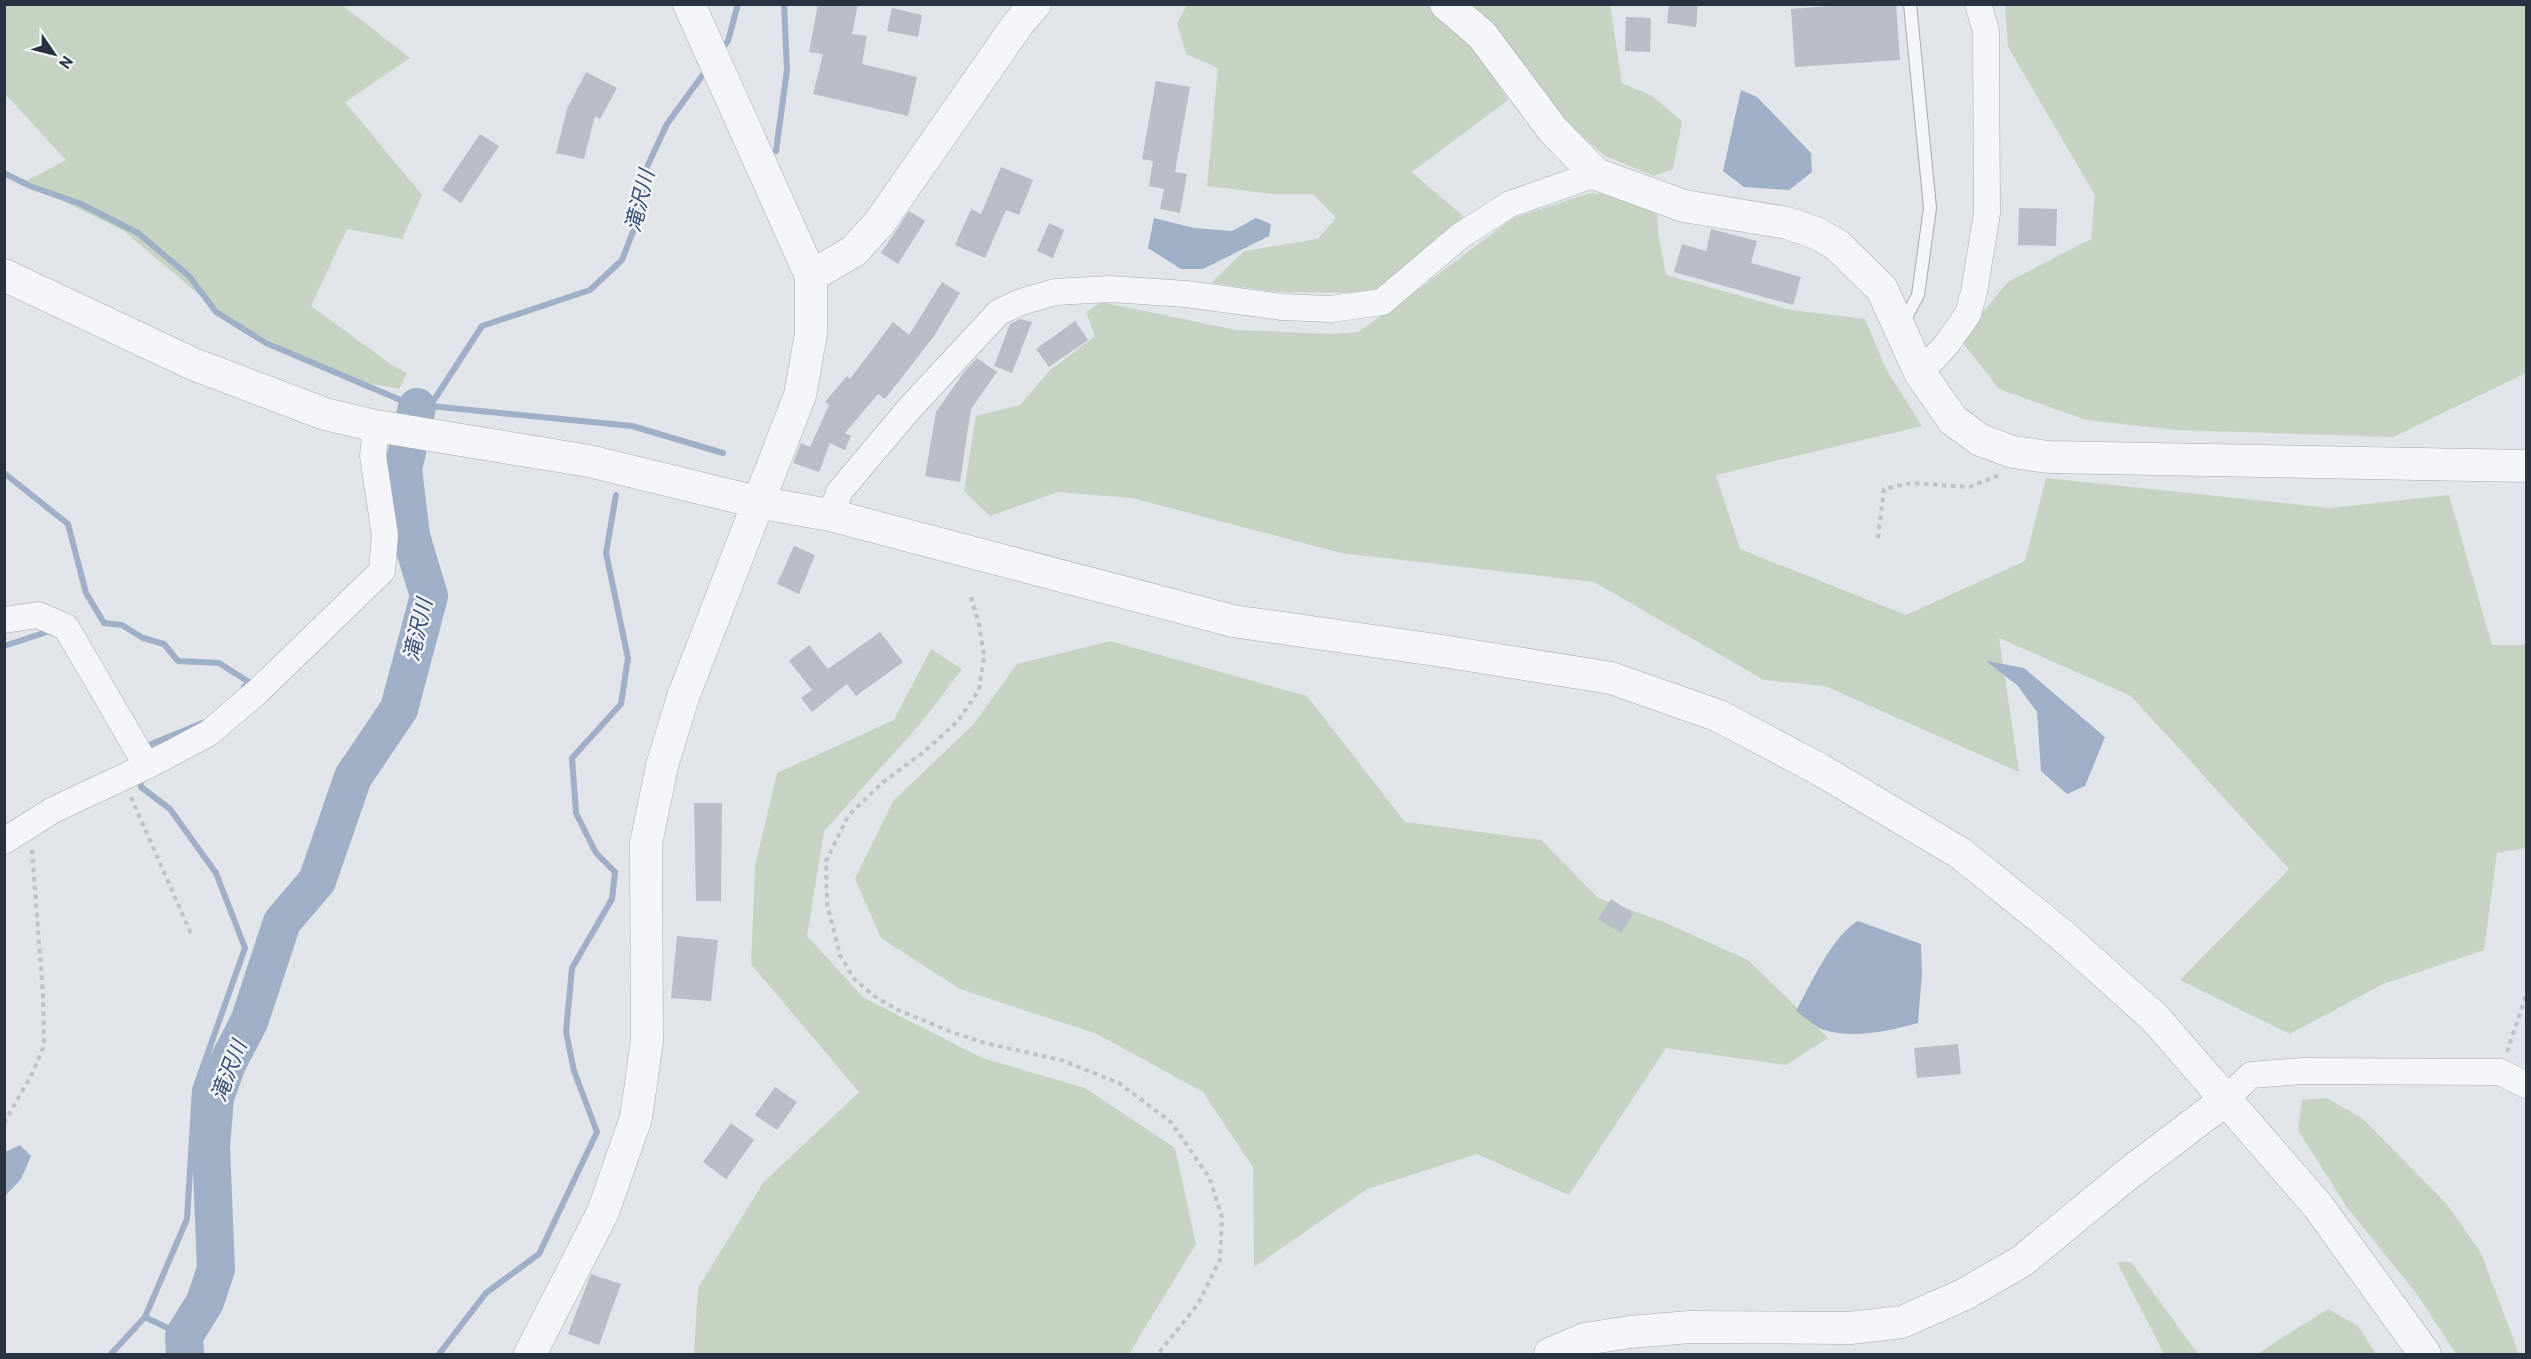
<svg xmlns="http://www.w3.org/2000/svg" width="2531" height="1359" viewBox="0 0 2531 1359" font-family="Overpass,'Noto Sans JP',sans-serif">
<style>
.green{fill:#c6d3c3}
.water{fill:#9eafc7}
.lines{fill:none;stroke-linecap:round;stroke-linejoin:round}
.stream{stroke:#9eafc7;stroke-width:6}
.river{stroke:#9eafc7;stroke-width:38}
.building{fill:#b9bdc6}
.service-casing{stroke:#a6abb3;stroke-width:14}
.minor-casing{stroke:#a6abb3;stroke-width:27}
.tertiary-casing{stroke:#a6abb3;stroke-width:33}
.path{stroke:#bfc2c8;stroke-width:4;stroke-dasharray:4.5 4.5;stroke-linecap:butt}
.service{stroke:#f4f5f8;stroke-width:12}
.minor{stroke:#f4f5f8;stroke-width:26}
.tertiary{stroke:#f4f5f8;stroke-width:32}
.labels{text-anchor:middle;stroke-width:5;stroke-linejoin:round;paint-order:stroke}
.water-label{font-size:21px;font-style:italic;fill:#374c72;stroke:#f1f3f7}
</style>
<rect width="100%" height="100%" fill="#e1e4e9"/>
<!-- green -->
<path class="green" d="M5 4 342 5 410 58 345 102 422 195 402 239 347 229 311 306 392 365 407 373 399 389 345 379 229 320 124 231 24 182 66 160 5 94Z
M1187 5H1432L1475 50 1508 100 1412 172 1464 217 1399 277 1371 293 1278 292 1211 283 1244 251 1318 239 1336 218 1313 194H1275L1207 186 1218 68 1186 54 1177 23Z
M1464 5H1610L1622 83 1652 96 1682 121 1673 169 1654 176 1605 156 1564 121Z
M2005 5H2526V373L2393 437 2176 430 2086 420 1999 389 1960 339 2009 281 2091 239 2095 195 2008 47Z
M1590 193 1633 197 1657 210 1658 232 1666 275 1791 310 1865 319 1886 369 1922 426 1716 475 1740 549 1906 615 2025 561 2046 478 2330 508 2449 495 2492 645H2526V848L2497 853 2484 950 2383 984 2290 1034 2180 980 2289 869 2131 696 1999 638 2019 772 1825 686 1764 680 1594 582 1341 553 1132 498 1058 492 990 516 964 491 976 416 1020 405 1049 371 1095 336 1086 312 1101 302 1236 330 1332 334 1358 332 1412 294 1513 218Z
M1110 641 1307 696 1405 822 1541 840 1598 898 1664 922 1748 960 1828 1038 1786 1065 1666 1048 1569 1195 1477 1154 1367 1189 1254 1267 1253 1167 1203 1092 1097 1034 960 989 881 938 855 879 893 801 973 725 1017 664Z
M931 649 962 669 921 723 824 831 807 936 864 998 982 1058 1085 1088 1175 1148 1196 1244 1129 1354H694L698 1288 763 1183 859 1092 751 964 755 866 777 773 894 720Z
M2327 1098 2363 1119 2446 1203 2481 1253 2519 1354H2456L2419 1297 2346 1206 2298 1130 2302 1100Z
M2117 1262H2131L2198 1354H2164Z
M2328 1309 2358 1326 2376 1354H2257Z"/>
<!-- water -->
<path class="water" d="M1741 90 1757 97 1811 153 1812 172 1789 190 1744 187 1723 171Z
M1154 218 1194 228 1232 231 1256 218 1271 224 1269 236 1203 269H1181L1148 248Z
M1986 661 2024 668 2105 737 2085 786 2067 794 2041 771 2037 712 2018 686Z
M1858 921 1921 944 1922 974 1918 1023C1889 1031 1854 1039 1824 1030 1815 1027 1805 1017 1796 1011 1811 984 1831 937 1858 921Z
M20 1145 31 1156 21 1179 5 1196V1152Z"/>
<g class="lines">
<!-- stream -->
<path class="stream" d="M720 51 728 41 738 4
M776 151 787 70 784 4
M4 173 30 186 81 204 138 233 189 276 216 312 266 343 417 407 430 406 482 326 590 290 622 260 641 211 646 169 667 124 707 69
M430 406 632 426 723 453
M4 473 68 524 86 593 104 623 122 625 143 638 164 644 178 661 219 663 249 682 244 687
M4 646 50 631 52 633
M144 750 149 745 205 722
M145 1317 184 1336
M111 1354 145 1317 187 1219 195 1089 245 948 216 873 170 809 141 787 139 775
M439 1354 486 1293 539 1254 597 1132 574 1071 566 1032 572 968 612 899 615 872 596 853 576 813 572 758 621 704 628 658 606 553 616 495"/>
<!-- river -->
<path class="river" d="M185 1354 184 1336 205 1302 216 1269 211 1147 215 1098 227 1064 249 1022 282 922 317 881 353 777 399 709 429 596 411 536 403 469 417 407"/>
</g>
<!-- building -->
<path class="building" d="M818 4H858L852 34 867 36 862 64 917 77 908 116 813 94 823 54 809 52Z
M1669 4H1698L1696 27 1667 23Z
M1855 4H1896L1900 60 1795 67 1791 9Z
M892 8 922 15 918 37 887 31Z
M1626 17 1651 18 1650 52 1625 51Z
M586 72 617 88 600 119 595 116 584 159 556 153 567 109Z
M1156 81 1190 87 1175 172 1187 174 1180 213 1160 209 1164 189 1149 186 1153 161 1142 159Z
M480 134 499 146 461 203 442 190Z
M1001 167 1033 180 1019 215 1006 210 985 258 955 245 971 209 981 214Z
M2019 208 2057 209 2056 246 2018 245Z
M909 211 925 221 898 264 881 253Z
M1049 223 1064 230 1053 258 1037 251Z
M1711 229 1757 241 1751 263 1801 277 1793 305 1674 272 1682 244 1706 251Z
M942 282 960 293 934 336 885 399 878 394 845 433 851 436 845 450 830 443 819 472 793 463 801 443 810 447 829 405 825 402 847 376 850 379 893 322 909 335Z
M1020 319 1032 322 1012 373 994 366 1010 324Z
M1075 321 1088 340 1049 367 1036 349Z
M977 358 997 372 971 409 960 482 925 476 936 412 964 372Z
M794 546 815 555 799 594 777 584Z
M880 632 903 662 856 696 847 684 812 712 801 698 812 690 789 661 809 645 828 669Z
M694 803H722L721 901H696Z
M1611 899 1633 913 1621 933 1598 919Z
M677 936 718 940 711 1001 671 998Z
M1958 1044 1961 1074 1917 1078 1914 1048Z
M775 1087 797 1102 777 1130 755 1115Z
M731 1123 754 1140 726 1179 703 1162Z
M591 1274 621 1284 599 1345 568 1334Z"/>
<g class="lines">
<defs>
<path id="service" d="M1902 325 1918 295 1930 208 1910 4"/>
<path id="minor" d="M1920 373 1947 344 1968 314 1974 292 1987 213 1986 31 1978 4
M830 515 840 491 909 409 999 312 1021 302 1055 292 1110 289 1186 294 1282 307 1331 309 1382 302 1460 236 1510 204 1596 174
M4 620 38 615 66 627 147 766 209 733 257 692 382 571 385 535 373 456 376 426
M4 841 53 810 147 766
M2224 1101 2251 1075 2302 1071 2500 1072 2526 1085"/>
<path id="tertiary" d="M1446 4 1482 35 1553 130 1596 174 1684 206 1787 223 1816 233 1837 245 1882 289 1920 373 1953 420 1980 440 2013 452 2048 457 2526 466
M4 275 193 364 325 414 376 426 589 461 757 502 830 515 1233 621 1436 650 1611 678 1719 716 1819 769 1960 853 2062 935 2155 1018 2318 1206 2425 1354
M811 276 854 251 880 222 1018 24 1035 4
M530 1354 603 1212 636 1118 647 1041 646 843 662 766 683 697 800 395 811 334V276L689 4
M1550 1354 1585 1339 1630 1332 1690 1327 1850 1328 1902 1322 1965 1294 2022 1261 2128 1174 2224 1101"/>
</defs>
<!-- service casing -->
<use href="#service" class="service-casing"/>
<!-- minor casing -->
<use href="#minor" class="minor-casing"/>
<!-- tertiary casing -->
<use href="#tertiary" class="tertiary-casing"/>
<!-- path -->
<path class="path" d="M1878 538 1884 489 1911 483 1969 487 2000 475
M971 597 979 625 984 656 979 690 958 721 925 751 882 783 848 816 826 861 827 904 840 955 854 979 874 996 898 1010 954 1033 985 1043 1061 1060 1119 1083 1171 1122 1209 1177 1222 1217 1220 1260 1198 1304 1158 1354
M131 797 192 936
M2507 1052 2526 995
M4 1123 32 1074 44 1046 43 995 32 850"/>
<!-- service -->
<use href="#service" class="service"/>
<!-- minor -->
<use href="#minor" class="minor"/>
<!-- tertiary -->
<use href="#tertiary" class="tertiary"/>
</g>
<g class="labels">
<!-- water labels -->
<g class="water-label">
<text transform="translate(640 201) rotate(-76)" y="7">滝沢川</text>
<text transform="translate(418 630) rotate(-77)" y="7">滝沢川</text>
<text transform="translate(229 1071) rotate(-69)" y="7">滝沢川</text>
</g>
</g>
<!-- border -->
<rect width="2531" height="1359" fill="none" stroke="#2a3140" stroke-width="12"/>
<!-- north arrow -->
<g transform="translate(54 54) rotate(125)" stroke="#f1f3f7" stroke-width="4.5" paint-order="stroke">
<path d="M0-4.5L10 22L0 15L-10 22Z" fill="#2a3140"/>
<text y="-9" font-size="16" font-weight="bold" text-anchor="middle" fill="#2a3140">N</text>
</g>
</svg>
